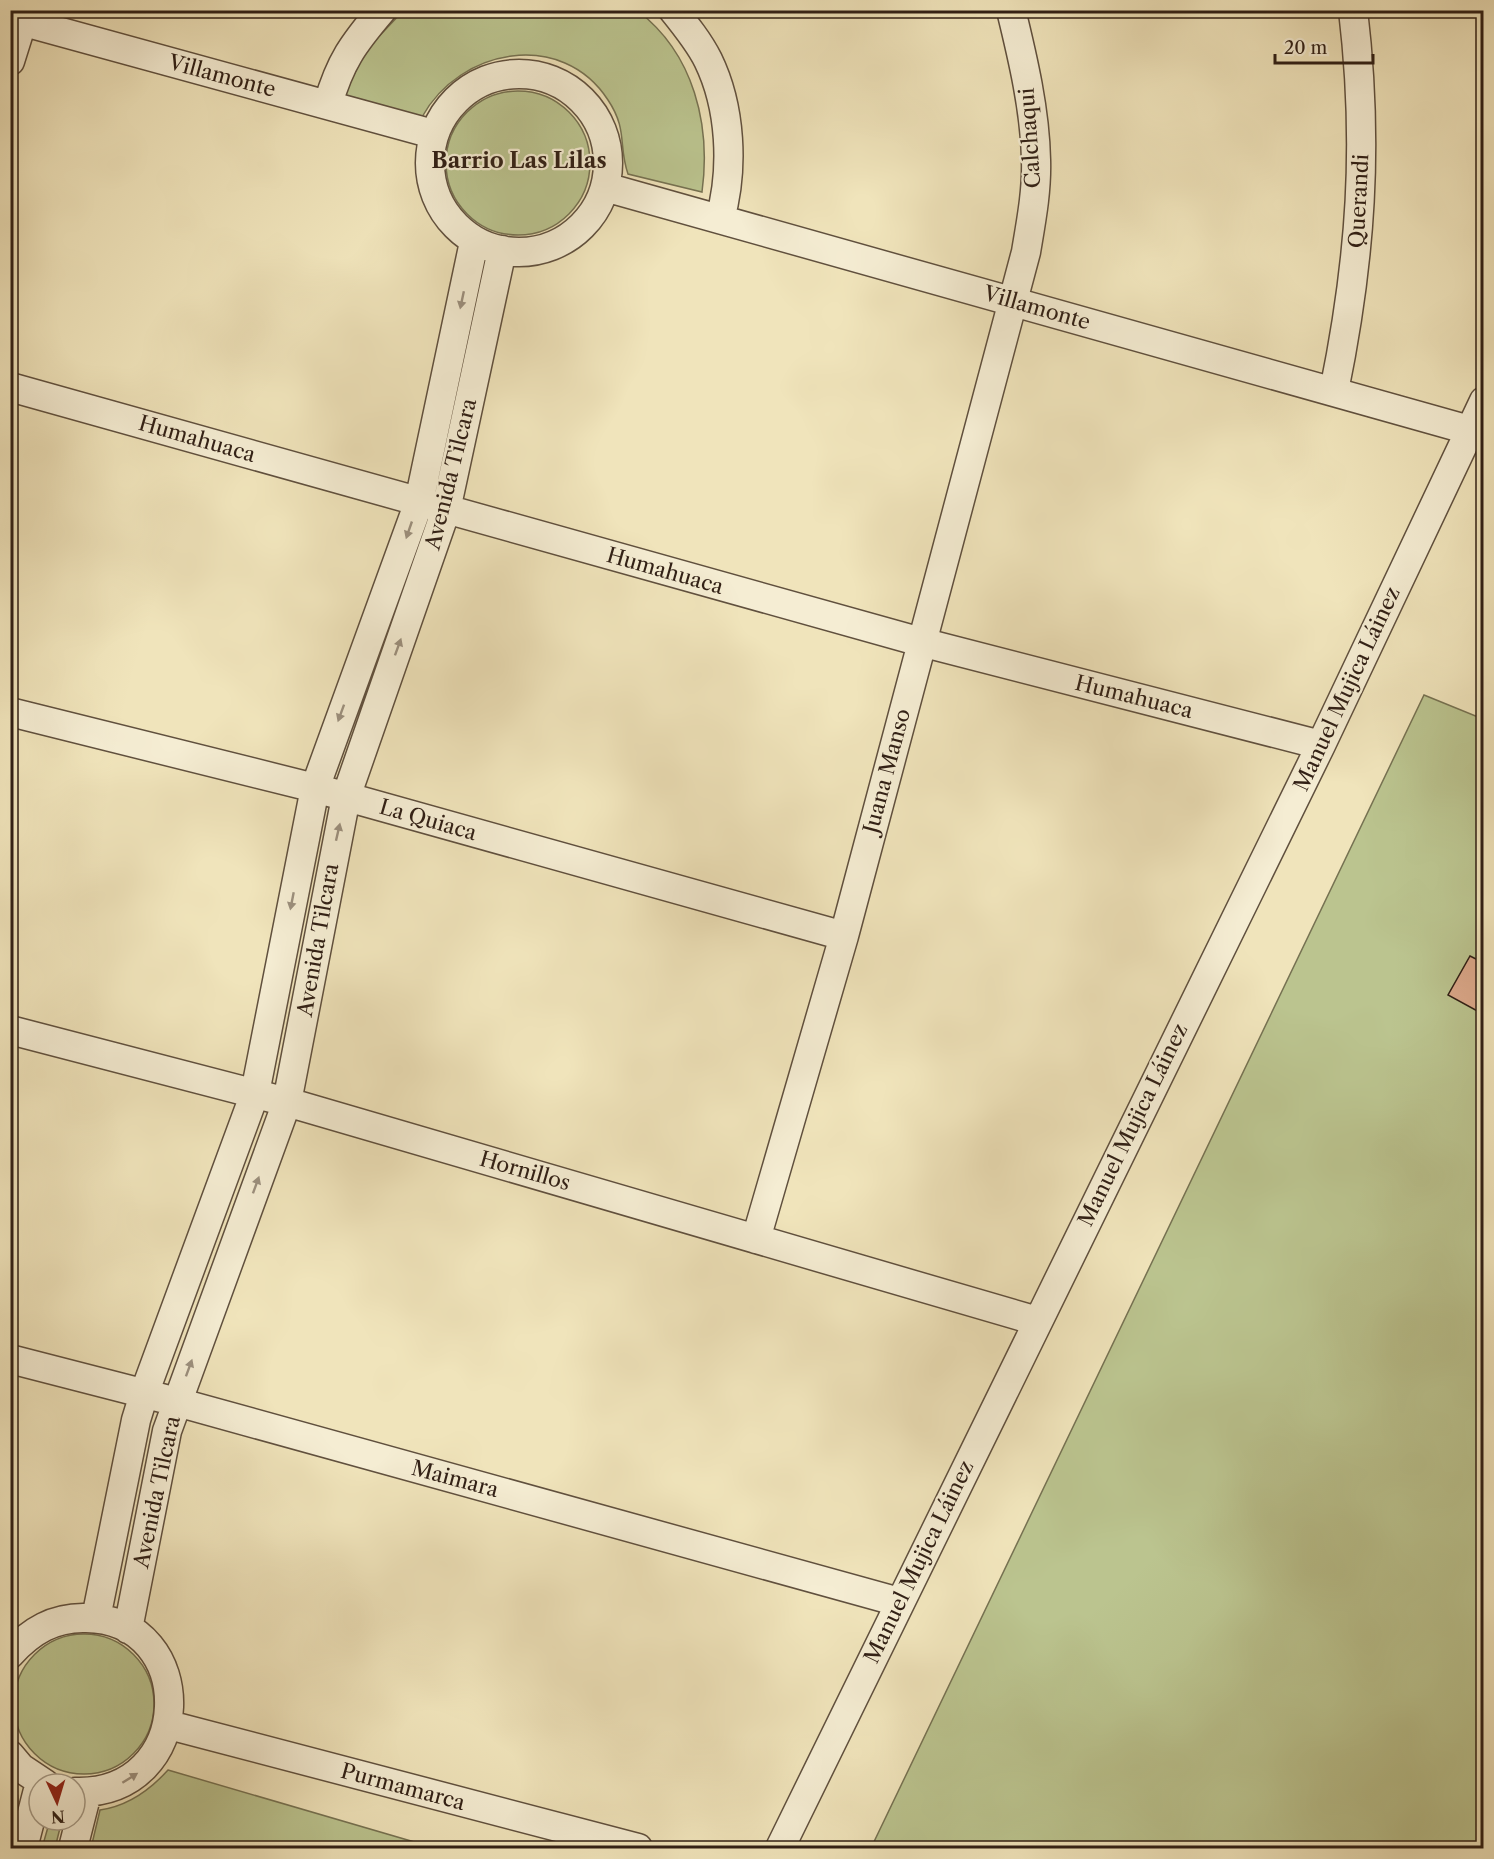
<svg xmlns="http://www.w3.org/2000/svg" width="1494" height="1859" viewBox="0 0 1494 1859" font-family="'Libre Caslon Text',serif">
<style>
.green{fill:#bbc48f;stroke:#767252;stroke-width:1.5}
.building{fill:#dba88a;stroke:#301f15;stroke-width:1.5}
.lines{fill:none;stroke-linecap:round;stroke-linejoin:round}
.minor-casing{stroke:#60503e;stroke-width:31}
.minor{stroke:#f5edd3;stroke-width:28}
.oneway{fill:#9c907e}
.labels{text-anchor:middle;stroke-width:4.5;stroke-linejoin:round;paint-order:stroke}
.street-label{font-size:21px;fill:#301f15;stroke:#f5edd3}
.neighbourhood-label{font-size:22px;font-weight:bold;fill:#301f15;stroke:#f5edd3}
</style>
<rect width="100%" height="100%" fill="#f0e4bb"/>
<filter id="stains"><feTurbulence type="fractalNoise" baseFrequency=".00333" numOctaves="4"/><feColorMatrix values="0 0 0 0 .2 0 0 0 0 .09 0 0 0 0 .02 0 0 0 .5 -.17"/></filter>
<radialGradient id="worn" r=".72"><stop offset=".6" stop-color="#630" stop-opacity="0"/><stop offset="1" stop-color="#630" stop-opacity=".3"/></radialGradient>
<!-- green -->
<path class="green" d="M403 11H638C694 54 711 125 702 192L628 174C618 145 628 130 608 100 562 29 460 48 422 117L344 95 366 50Z
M446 163a72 72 0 1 1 144 0a72 72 0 1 1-144 0Z
M1424 695 1483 719V1848H871Z
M14 1704a70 70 0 1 1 140 0a70 70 0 1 1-140 0Z
M168 1770 435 1848H91L100 1810C128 1806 150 1790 168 1770Z
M11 1780C24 1797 15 1815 11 1835Z
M50 1820H62L55 1848H42Z"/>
<!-- building -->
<path class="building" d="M1470 956 1484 963 1481 1013 1448 995Z"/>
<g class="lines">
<defs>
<path id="minor" d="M673 10C686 26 699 42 708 60 731 107 734 169 720 219
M10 18 433 134
M10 61 26 10
M430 163a89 89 0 1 1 178 0a89 89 0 1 1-178 0Z
M328 104C340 62 353 44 382 10
M605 187 1469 430
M10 387 921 642 1321 745
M1334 391C1361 259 1369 144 1353 10
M10 712 315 788 844 936
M10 1030 287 1102 1037 1321
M756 1239 844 936 1026 252C1031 222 1037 191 1036 160 1035 110 1023 59 1011 10
M10 1359 177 1402 899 1602
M96 1618 136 1420 144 1394 255 1093 315 788 419 502 474 242
M128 1629 167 1431 287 1102 346 797 446 510 502 250
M10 1654C31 1631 54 1617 86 1618 200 1619 197 1796 75 1792
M169 1725 638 1848
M10 1755 21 1768 45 1784
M23 1848 39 1786
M73 1848 87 1793
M780 1848 1321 745 1484 401"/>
</defs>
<!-- minor casing -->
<use href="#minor" class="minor-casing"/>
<!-- minor -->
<use href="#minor" class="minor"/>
</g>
<!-- one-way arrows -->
<defs><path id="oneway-solid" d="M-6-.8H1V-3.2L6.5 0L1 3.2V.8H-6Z" transform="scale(1.5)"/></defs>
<g class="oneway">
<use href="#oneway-solid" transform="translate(462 300) rotate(102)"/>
<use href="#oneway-solid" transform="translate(409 530) rotate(109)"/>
<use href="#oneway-solid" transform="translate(398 647) rotate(-70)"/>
<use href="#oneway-solid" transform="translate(341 713) rotate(110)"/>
<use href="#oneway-solid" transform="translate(338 832) rotate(-77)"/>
<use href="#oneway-solid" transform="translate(292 901) rotate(101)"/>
<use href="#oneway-solid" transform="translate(256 1185) rotate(-70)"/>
<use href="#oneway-solid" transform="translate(189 1368) rotate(-70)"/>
<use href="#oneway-solid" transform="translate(130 1778) rotate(-32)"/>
</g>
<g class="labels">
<!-- street labels -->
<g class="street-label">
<text transform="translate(222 76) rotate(15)" y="7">Villamonte</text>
<text transform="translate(1030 138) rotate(-94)" y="7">Calchaqui</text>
<text transform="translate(1359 201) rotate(-87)" y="7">Querandi</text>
<text transform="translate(1037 308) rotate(16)" y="7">Villamonte</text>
<text transform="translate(197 439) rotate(16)" y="7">Humahuaca</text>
<text transform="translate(451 474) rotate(-76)" y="7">Avenida Tilcara</text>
<text transform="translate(665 571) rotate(16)" y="7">Humahuaca</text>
<text transform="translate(1347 689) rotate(-65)" y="7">Manuel Mujica Láinez</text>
<text transform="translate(1134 697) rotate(14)" y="7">Humahuaca</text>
<text transform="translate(887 771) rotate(-75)" y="7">Juana Manso</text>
<text transform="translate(428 820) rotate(16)" y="7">La Quiaca</text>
<text transform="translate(318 940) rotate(-80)" y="7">Avenida Tilcara</text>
<text transform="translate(1133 1125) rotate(-64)" y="7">Manuel Mujica Láinez</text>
<text transform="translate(525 1171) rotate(16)" y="7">Hornillos</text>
<text transform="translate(455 1479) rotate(15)" y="7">Maimara</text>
<text transform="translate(157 1492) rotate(-78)" y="7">Avenida Tilcara</text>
<text transform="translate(919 1562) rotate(-64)" y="7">Manuel Mujica Láinez</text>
<text transform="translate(403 1787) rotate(15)" y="7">Purmamarca</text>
</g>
<!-- neighbourhood labels -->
<g class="neighbourhood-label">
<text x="519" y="168">Barrio Las Lilas</text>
</g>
</g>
<!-- margin -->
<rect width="1494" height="1859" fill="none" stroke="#f0e4bb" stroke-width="36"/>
<rect x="12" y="12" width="1470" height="1835" fill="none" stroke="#301f15" stroke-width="3"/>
<rect x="18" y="18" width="1458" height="1823" fill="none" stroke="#301f15" stroke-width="1.5"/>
<!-- north arrow -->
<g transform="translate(57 1802) rotate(176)"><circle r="28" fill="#f5edd3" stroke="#a69b87" stroke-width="1.5"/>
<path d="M0-4.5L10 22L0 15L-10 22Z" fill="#8f2418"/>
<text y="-9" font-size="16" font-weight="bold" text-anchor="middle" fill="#301f15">N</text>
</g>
<!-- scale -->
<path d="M1275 54v9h98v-9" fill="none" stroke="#301f15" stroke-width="3"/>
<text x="1284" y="54" font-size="18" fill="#301f15" stroke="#f5edd3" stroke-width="4.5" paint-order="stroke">20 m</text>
<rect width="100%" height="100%" filter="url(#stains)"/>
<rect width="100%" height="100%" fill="url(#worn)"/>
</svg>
